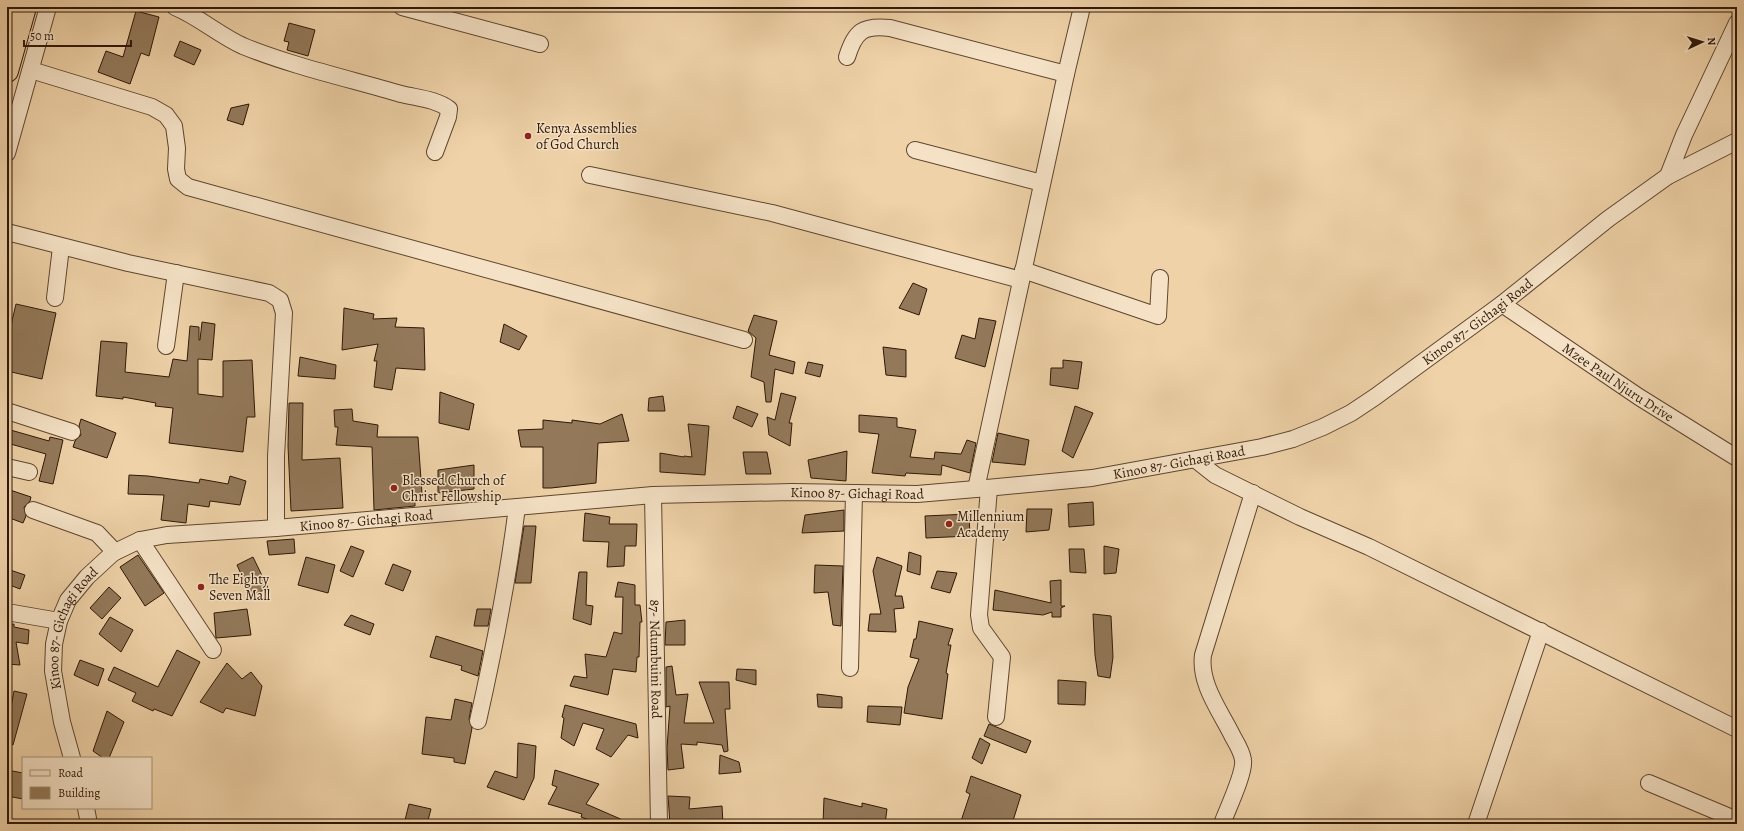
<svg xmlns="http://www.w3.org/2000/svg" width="1744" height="831" viewBox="0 0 1744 831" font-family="Alegreya,serif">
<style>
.building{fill:#93795a;stroke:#2f1806}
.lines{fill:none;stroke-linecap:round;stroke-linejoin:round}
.minor-casing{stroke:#5f462e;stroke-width:18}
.highway-casing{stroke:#2f1806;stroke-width:24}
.minor{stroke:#f5e2c6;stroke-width:16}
.highway{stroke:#efd2a8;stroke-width:22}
.poi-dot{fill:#8f2418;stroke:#f5e2c6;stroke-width:1.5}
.labels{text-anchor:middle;stroke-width:3;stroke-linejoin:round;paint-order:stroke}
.poi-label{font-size:14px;fill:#2f1806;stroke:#f5e2c6;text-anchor:start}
.street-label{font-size:14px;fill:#2f1806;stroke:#f5e2c6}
</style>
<rect width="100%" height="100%" fill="#efd2a8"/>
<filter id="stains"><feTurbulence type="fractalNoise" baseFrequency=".005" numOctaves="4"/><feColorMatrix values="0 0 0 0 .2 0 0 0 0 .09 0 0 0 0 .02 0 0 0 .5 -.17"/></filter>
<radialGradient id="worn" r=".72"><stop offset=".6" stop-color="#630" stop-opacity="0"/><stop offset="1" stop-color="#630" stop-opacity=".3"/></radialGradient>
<!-- building -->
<path class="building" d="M136 11 159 17 149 56 141 53 130 84 98 72 106 51 123 57Z
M289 23 315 30 308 56 287 50 289 42 284 41Z
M180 41 201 50 194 65 174 56Z
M249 104 243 125 227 120 231 108Z
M913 283 927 289 919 315 899 308Z
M16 304 56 313 42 379 7 371V342Z
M344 308 374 314 373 319 397 318 395 327 424 328 425 370 396 368 392 390 374 387 377 361H374L378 344 342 350Z
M754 315 777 321 769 355 795 362 793 374 775 369 771 402H766L764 382 751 377 756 338 748 331Z
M979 318 996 321 985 367 955 358 962 335 975 339Z
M202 322 215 324 212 360 198 359V394L223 397V361L252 360 255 417H247L243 452 169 443 173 408 155 406 156 403 123 397V399L96 396 101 341 127 343 125 372 169 377 173 359 187 361 190 326 199 327V340H200Z
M504 324 527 336 519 350 500 342Z
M883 347 906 350V377L886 375Z
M300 357 336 365 335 379 298 376Z
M1063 360 1082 362 1078 389 1050 385 1051 368H1063Z
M808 362 823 365 820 377 805 373Z
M440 392 474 404 469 430 439 423Z
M781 393 796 397 789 423H792L790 446 769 435 767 417 775 420Z
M663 396 665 411H648L649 398Z
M289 403H303L302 460 340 458 343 508 291 511 288 446Z
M737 406 758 414 752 427 733 418Z
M1075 406 1093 413 1073 458 1062 451Z
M352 409 353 421 378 425 377 437H418L422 494 415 495V506L374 510 372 447 336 445 338 427H335L334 410Z
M622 414 629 441 598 443 596 483 551 488H543V447H521L518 430 543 429V420L572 423V420L600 424Z
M859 415 897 418V427L916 430 910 457 934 459 935 452 961 454 967 440 976 443 970 473 942 465 941 475 906 473 905 476 872 473 879 434 859 432Z
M81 419 116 433 107 458 73 447 75 441 81 435 79 426Z
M688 424 709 426 705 475 660 472V453L684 457V456L692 457Z
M7 429 49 441 50 437 63 440 53 484 39 481 46 454 7 443Z
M998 433 1029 440 1025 465 992 462Z
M847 451 846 481 811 478 808 460Z
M743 452H767L771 474H746Z
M474 465V489L438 493V470Z
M129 475 148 476 199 483 200 479 228 484 230 476 246 481 240 505 210 501 209 507 188 504 186 523 161 520 164 495 128 494Z
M7 489 31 497 30 501 24 507 26 516 23 523 7 517Z
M1093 502 1094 525 1069 527 1068 504Z
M1027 509H1052L1049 530 1026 532Z
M844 510V531L802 533 805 515Z
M585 513 610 517 609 524H637L636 546H625L624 566 607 567 609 542 583 541Z
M969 514 970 536 926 538 925 516Z
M524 526H536L531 583H515Z
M294 539 295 553 269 555 267 541Z
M351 546 364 551 353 577 340 571Z
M1104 546 1119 549 1116 573 1104 574Z
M1069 549H1084L1086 573 1070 572Z
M909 552 921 556 920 575 907 571Z
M138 555 164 593 145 606 120 567Z
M253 557 268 588 251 596 237 565Z
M306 557 335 565 328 593 298 585Z
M877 557 902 566 895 596H902L904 608 894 609 896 632 868 631 870 614H881L873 571Z
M393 564 411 571 403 591 385 584Z
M815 565 843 566 841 626 833 625 828 592 814 593Z
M7 569 25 575 20 589 7 584Z
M937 571 957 573 950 593 931 588Z
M579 572H587L586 605 593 606 591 625 573 619Z
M1061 580V606H1065L1061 608V617H1052V612L1043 615 993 610 995 590 1051 603 1050 581Z
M618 582 635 585V605H640L642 622H640L639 657H637L636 672 613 669 608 695 570 686 574 676 587 678 585 654 606 657 614 632 622 634 623 597H615Z
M109 587 121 598 102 619 90 608Z
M247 609 251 635 216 638 214 613Z
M477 609H491L488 626H474Z
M1093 614 1111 616 1113 657 1110 678 1098 676 1095 655Z
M351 615 374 624 370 635 344 625Z
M110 617 133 630 121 652 99 634Z
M685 620V645H665L666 622Z
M919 621 953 629 948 645H951L946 673 948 674 942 719 904 713 908 687 919 659 910 657 914 639H916Z
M14 624V627L29 630 28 644 16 642 20 665 7 664V625Z
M436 636 483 651 478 676 461 670 462 666 430 657Z
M177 650 200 662 172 716 154 709 153 711 132 701 136 693 108 680 114 667 158 687Z
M80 660 104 669 98 686 74 675Z
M227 663 242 679 251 672 262 686 255 716 226 708 223 713 200 702Z
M672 666 676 695 688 694 684 723H714L699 682H729L730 709H725L728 751 724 752 722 745 697 742V745L681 744 684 768 668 770 667 748 670 706 666 707V667Z
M737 669 756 670V685L736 680Z
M1058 680 1086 682 1085 705 1058 704Z
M14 691 27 694 13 745 7 743V729Z
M817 694 842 697V708L818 707Z
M455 699 472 703 469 719 472 728 465 764 454 762V758L422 754 426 717 451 720Z
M565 705 636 724 638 738 628 735 611 757 596 749 604 729 583 723 574 746 561 738 564 718 562 717Z
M868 706 902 707 900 725 867 722Z
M107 711 124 722 109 758H103L93 751Z
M989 724 1031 741 1026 753 984 736Z
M980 738 990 744 982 764 972 758Z
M518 743 536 746 534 778 524 800 487 787 495 771 517 778Z
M720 755 739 762 741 772 719 774Z
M7 770 23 773V799L7 796Z
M555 770 599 784 586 804 632 824H600L581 817 582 814 548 804 557 787 552 785Z
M971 776 1021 795 1012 824H966L961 821 970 794 966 792Z
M668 796 690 797 689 809 722 806 723 824H670Z
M824 798 862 807V803L887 809 885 824H823Z
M409 804 431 809 427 824 405 820Z"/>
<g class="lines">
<defs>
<g id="minor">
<path d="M175 7C199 17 219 35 243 46 292 66 350 79 401 94 417 98 436 99 449 109L448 117 435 152"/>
<path d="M402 7 540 44"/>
<path d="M847 57C855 31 863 25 890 28L1066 74"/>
<path d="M31 70 152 107 166 115 174 126 177 148 176 169 178 179 188 187 744 340"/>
<path d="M915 150 1042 183"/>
<path d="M7 153 48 7"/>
<path d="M590 175 772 213 1021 280"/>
<path d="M1668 176 1684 135 1737 23"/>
<path d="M7 232 128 263 269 293 280 300 284 313 276 456V528"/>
<path d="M1023 270 1158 316 1160 278"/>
<path d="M55 298 61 247"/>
<path id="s1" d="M1502 304 1639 397 1737 458"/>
<path d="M166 346 176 273"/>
<path d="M7 411 72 432"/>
<path d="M1196 460 1215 475 1300 517 1369 547 1737 729"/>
<path d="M7 467 29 472"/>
<path d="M989 488 979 615 981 628 1002 657 996 717"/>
<path d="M976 489 1066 74 1082 7"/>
<path id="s2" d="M653 495 659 824"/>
<path d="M33 510 97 533 115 552"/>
<path d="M140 540 213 650"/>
<path d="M7 612 59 621"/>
<path d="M850 668 854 493"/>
<path d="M478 721C494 650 508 579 517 507"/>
<path id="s3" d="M72 758 62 722 53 671 54 644 59 621 68 600 87 577 113 553 140 540 167 535 276 528 653 495 792 492 917 494 976 489 1092 478 1262 447 1293 439 1323 427 1351 413 1375 397 1502 304 1608 219 1668 176 1737 141"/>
<path d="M1649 783 1737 820"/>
<path d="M86 808 89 824"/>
<path d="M1222 824C1227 810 1245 773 1243 760 1242 752 1237 744 1233 737 1221 712 1199 684 1203 655L1253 493"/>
<path d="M1476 824 1541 631"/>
</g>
<path id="highway" d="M7 71 25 7"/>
</defs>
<!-- minor casing -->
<use href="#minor" class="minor-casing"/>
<!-- highway casing -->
<use href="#highway" class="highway-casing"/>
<!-- minor -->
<use href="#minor" class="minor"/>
<!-- highway -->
<use href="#highway" class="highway"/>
</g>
<!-- markers -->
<g class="poi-dot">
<circle cx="528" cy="136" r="4"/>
<circle cx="394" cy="488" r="4"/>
<circle cx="949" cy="524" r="4"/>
<circle cx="201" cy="587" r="4"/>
</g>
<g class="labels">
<!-- poi labels -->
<g class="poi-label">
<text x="536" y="133">Kenya Assemblies<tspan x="536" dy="16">of God Church</tspan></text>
<text x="402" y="485">Blessed Church of<tspan x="402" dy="16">Christ Fellowship</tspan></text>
<text x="957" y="521">Millennium<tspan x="957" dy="16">Academy</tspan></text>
<text x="209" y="584">The Eighty<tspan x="209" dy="16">Seven Mall</tspan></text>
</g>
<!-- street labels -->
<g class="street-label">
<text dy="5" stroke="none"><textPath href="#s3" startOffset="1637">Kinoo 87- Gichagi Road</textPath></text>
<text dy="5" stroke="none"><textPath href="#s1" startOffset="140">Mzee Paul Njuru Drive</textPath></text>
<text dy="5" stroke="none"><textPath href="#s3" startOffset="1301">Kinoo 87- Gichagi Road</textPath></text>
<text dy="5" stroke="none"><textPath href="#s3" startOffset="977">Kinoo 87- Gichagi Road</textPath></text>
<text dy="5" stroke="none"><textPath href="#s3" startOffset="485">Kinoo 87- Gichagi Road</textPath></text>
<text dy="5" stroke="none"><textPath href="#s3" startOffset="137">Kinoo 87- Gichagi Road</textPath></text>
<text dy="5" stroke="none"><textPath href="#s2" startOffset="164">87- Ndumbuini Road</textPath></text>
</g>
</g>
<!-- margin -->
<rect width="1744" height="831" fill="none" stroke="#efd2a8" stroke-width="24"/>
<rect x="8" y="8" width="1728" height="815" fill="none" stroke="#2f1806" stroke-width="2"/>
<rect x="12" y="12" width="1720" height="807" fill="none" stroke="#2f1806"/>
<!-- legend -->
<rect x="22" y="757" width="130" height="52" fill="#f5e2c6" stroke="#a69179"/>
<rect x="30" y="770" width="20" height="6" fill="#f5e2c6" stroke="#a69179"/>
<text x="58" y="777" font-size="12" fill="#2f1806">Road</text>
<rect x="30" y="787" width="20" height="12" fill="#93795a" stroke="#a69179"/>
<text x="58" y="797" font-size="12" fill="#2f1806">Building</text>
<!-- north arrow -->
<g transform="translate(1702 42) rotate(86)" stroke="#f5e2c6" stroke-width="3" paint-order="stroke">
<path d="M0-3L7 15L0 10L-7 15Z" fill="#2f1806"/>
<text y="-6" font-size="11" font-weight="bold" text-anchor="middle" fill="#2f1806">N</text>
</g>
<!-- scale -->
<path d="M24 40v6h107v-6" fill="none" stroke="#2f1806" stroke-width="2"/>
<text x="30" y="40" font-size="12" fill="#2f1806" stroke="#f5e2c6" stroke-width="3" paint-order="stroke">50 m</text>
<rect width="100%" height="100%" filter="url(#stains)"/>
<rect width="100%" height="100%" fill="url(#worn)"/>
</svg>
